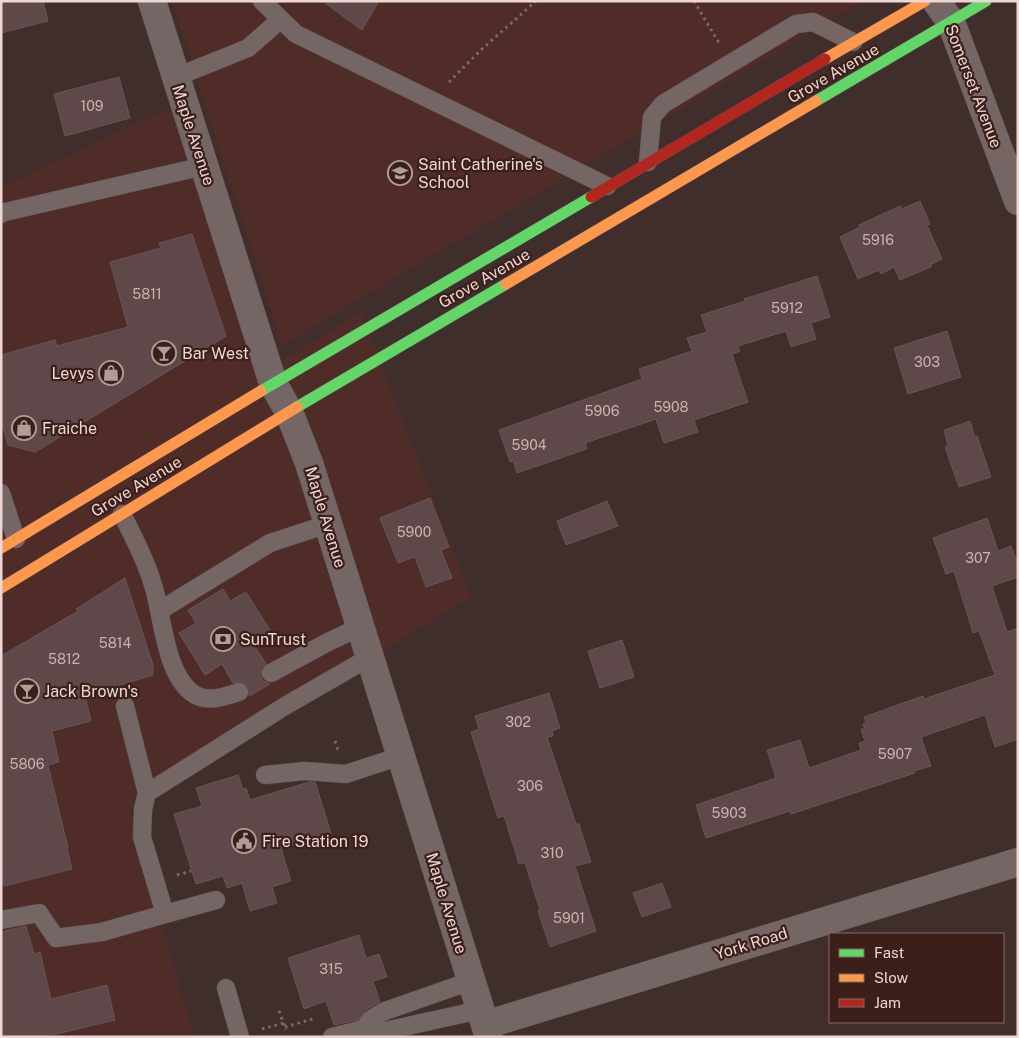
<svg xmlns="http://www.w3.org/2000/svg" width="1019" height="1038" viewBox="0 0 1019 1038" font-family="'Public Sans',sans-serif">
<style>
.built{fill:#502c28}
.building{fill:#5e4849;stroke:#655656}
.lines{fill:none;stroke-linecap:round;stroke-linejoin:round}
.lane-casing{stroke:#594a48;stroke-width:19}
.street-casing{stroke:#594a48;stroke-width:29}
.fast-casing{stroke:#594a48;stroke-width:12}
.slow-casing{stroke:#594a48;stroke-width:12}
.jam-casing{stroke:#594a48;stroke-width:12}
.path{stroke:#776b69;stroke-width:3;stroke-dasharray:2.5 4;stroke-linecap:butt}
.lane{stroke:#736664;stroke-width:18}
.street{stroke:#736664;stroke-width:28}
.fast{stroke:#63d668;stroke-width:11}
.slow{stroke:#ff974d;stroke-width:11}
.jam{stroke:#b3261e;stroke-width:11}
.labels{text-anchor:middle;stroke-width:4.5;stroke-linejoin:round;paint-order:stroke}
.number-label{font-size:14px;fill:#c8b3b1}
.street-label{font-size:16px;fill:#ecd7d4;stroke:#3d1f1a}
.poi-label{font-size:16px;fill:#ecd7d4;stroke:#3d1f1a;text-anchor:start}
</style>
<rect width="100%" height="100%" fill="#402e2c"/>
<!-- built -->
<path class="built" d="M172 1H863L282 345Z
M180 103 276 365 361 312 471 596 130 809 194 1037H1V187Z"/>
<!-- building -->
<path class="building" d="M1 1H43L48 21 1 33Z
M322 1H379L362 30Z
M119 77 130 118 65 136 54 94Z
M920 201 930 224 927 225 942 259 930 265 931 267 900 280 894 267 881 274 879 270 858 279 840 237 860 227 859 225 900 206 902 209Z
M192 234 226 336 35 452 8 445 1 420V355L55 340 57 346 128 327 110 262 161 248 159 243Z
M817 276 830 317 811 323 816 339 791 347 786 331 738 346 740 351 732 354 748 402 694 420 698 432 664 443 656 419 585 443 587 449 517 473 513 461 510 462 499 430 642 379 639 369 692 351 687 338 707 332 701 315 745 301 744 299Z
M947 331 961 377 908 394 894 348Z
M970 421 975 437 977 436 991 477 959 487 945 447 948 445 944 430Z
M430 498 449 547 441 550 452 578 426 587 415 557 398 563 380 518Z
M607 501 618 526 566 545 557 521Z
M987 518 998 551 1011 546 1018 564V577L992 586 1007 632 1018 628V739L995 747 985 715 921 737 931 766 914 771 915 773 791 814 790 811 706 838 696 805 776 778 767 750 800 740 809 768 861 750 859 743 865 741 861 729H865L863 724 866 723 864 717 923 696 924 699 995 675 979 631 973 633 954 571 946 574 933 538Z
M125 578 153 665V675L85 696 91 721 52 731 59 762 48 765 68 848H67L72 869 4 886 1 873V656L78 611 76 609Z
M223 589 230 601 246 592 272 633 254 645 266 664 262 668 261 678 265 682 270 684 249 696V689L246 685 241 682 233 683 222 664 205 675 179 633 196 623 188 610Z
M622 640 634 677 600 688 588 651Z
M549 693 560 728 552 731 553 736 547 737 576 824H579L591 862 575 866 596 931 550 947 538 911 540 910 525 863 519 864 504 816 498 818 471 732 479 729 475 716Z
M238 775 243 789 246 788 250 800 309 782H315L331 833 281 848 291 881 272 887 277 903 250 911 242 883 227 888 223 876 196 884 174 814 202 806 196 788Z
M662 883 671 907 642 917 633 893Z
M26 926 34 954 40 952 51 999 107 985 115 1020 44 1037H1V932Z
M359 935 366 958 379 954 387 977 373 981 380 1002 365 1010 358 1020 334 1025 326 1001 304 1009 288 958Z"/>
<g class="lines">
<defs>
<path id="lane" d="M262 1 296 34 607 186
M176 77 248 48 280 20
M648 162 652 117 663 104 796 24 813 22 853 42
M1 214 5 212 204 166
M1 493 16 539
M122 514C131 532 141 551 148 570 151 578 154 587 156 596 163 624 167 673 191 692 206 704 223 697 239 692
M159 611 270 543 328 524
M271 673 328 642 360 627
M125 706 147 793
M265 775 305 771 346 774 401 756
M216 900 165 914 142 837 143 809 147 793 285 706 370 657
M1 920 39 913 56 938 102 932 165 914
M471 981 385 1011 371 1019 364 1029 376 1033 480 1010
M226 988 240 1037
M332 1037 364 1029"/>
<path id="street" d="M152 1 273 383 289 412 309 463 489 1037
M936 1 951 22 1018 201
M485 1025 1018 862"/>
<path id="fast" d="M816 101 986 1
M261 391 591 197
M297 407 506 284"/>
<path id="slow" d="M825 59 925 1
M506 284 816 101
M1 548 261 391
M1 588 297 407"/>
<path id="jam" d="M591 197 825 59"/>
</defs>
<!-- lane casing -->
<use href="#lane" class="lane-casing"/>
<!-- street casing -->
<use href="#street" class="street-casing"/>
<!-- fast casing -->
<use href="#fast" class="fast-casing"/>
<!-- slow casing -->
<use href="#slow" class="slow-casing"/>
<!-- jam casing -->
<use href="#jam" class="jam-casing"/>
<!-- path -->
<path class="path" d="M694 1 719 43
M449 82 482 49 536 1
M335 741 338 750
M177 875 191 871
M279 1011 286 1030
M285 1027 316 1018
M262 1029 284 1023"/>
<!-- lane -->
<use href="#lane" class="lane"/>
<!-- street -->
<use href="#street" class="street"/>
<!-- fast -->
<use href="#fast" class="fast"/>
<!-- slow -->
<use href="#slow" class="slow"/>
<!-- jam -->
<use href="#jam" class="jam"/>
</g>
<!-- icons -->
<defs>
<symbol id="school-ring" viewBox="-11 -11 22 22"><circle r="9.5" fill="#3d1f1a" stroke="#b09c99" stroke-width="1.5"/><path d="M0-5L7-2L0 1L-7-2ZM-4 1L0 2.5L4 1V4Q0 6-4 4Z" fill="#b09c99"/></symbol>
<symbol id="bar-ring" viewBox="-11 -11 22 22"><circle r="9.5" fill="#3d1f1a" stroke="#b09c99" stroke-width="1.5"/><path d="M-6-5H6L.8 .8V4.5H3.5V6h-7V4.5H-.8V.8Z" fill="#b09c99"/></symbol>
<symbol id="shop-ring" viewBox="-11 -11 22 22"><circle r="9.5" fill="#3d1f1a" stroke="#b09c99" stroke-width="1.5"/><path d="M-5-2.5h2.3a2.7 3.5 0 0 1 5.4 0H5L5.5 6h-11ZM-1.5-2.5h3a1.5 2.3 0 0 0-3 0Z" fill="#b09c99"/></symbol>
<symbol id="bank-ring" viewBox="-11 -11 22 22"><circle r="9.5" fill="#3d1f1a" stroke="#b09c99" stroke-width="1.5"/><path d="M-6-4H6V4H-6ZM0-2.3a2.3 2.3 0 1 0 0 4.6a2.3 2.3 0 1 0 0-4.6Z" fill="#b09c99"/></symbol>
<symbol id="civic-ring" viewBox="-11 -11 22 22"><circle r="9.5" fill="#3d1f1a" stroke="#b09c99" stroke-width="1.5"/><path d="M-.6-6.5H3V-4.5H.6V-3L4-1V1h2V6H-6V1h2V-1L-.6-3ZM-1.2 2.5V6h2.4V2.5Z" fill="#b09c99"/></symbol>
</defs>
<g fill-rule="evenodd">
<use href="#school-ring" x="386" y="159" width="28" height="28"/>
<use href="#bar-ring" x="150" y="339" width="28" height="28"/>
<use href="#shop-ring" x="97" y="359" width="28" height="28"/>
<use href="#shop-ring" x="10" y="414" width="28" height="28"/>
<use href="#bank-ring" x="209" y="625" width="28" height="28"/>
<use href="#bar-ring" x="13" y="677" width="28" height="28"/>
<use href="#civic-ring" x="230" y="827" width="28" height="28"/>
</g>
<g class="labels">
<!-- number labels -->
<g class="number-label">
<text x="92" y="111">109</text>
<text x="878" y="245">5916</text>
<text x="147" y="299">5811</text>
<text x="787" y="313">5912</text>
<text x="927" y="367">303</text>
<text x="671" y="412">5908</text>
<text x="602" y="416">5906</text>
<text x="529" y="450">5904</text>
<text x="414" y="537">5900</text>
<text x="978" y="563">307</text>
<text x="115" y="648">5814</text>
<text x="64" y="664">5812</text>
<text x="518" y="727">302</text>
<text x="895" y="759">5907</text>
<text x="27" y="769">5806</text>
<text x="530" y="791">306</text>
<text x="729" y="818">5903</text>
<text x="552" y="858">310</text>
<text x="569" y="923">5901</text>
<text x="331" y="974">315</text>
</g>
<!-- street labels -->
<g class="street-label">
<text transform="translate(833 73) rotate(-30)" y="6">Grove Avenue</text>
<text transform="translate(974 86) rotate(69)" y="6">Somerset Avenue</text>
<text transform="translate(194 135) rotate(72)" y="6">Maple Avenue</text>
<text transform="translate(484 278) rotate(-30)" y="6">Grove Avenue</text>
<text transform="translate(136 486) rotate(-31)" y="6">Grove Avenue</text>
<text transform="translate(326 517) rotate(73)" y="6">Maple Avenue</text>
<text transform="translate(447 903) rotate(73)" y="6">Maple Avenue</text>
<text transform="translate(751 943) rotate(-17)" y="6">York Road</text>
</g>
<!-- poi labels -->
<g class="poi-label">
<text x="418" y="170">Saint Catherine's<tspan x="418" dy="18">School</tspan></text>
<text x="182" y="359">Bar West</text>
<text x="94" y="379" text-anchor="end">Levys</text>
<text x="42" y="434">Fraiche</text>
<text x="240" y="645">SunTrust</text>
<text x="44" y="697">Jack Brown's</text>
<text x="262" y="847">Fire Station 19</text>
</g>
</g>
<!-- border -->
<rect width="1019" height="1038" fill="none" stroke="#ecd7d4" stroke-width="5"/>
<!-- legend -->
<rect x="829" y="933" width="175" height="90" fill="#3d1f1a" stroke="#836964"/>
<rect x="839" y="949" width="25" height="8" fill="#63d668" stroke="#836964"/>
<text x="874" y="958" font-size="15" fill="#ecd7d4">Fast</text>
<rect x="839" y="974" width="25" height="8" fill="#ff974d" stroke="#836964"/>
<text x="874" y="983" font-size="15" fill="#ecd7d4">Slow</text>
<rect x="839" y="999" width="25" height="8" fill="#b3261e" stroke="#836964"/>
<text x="874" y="1008" font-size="15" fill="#ecd7d4">Jam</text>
</svg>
